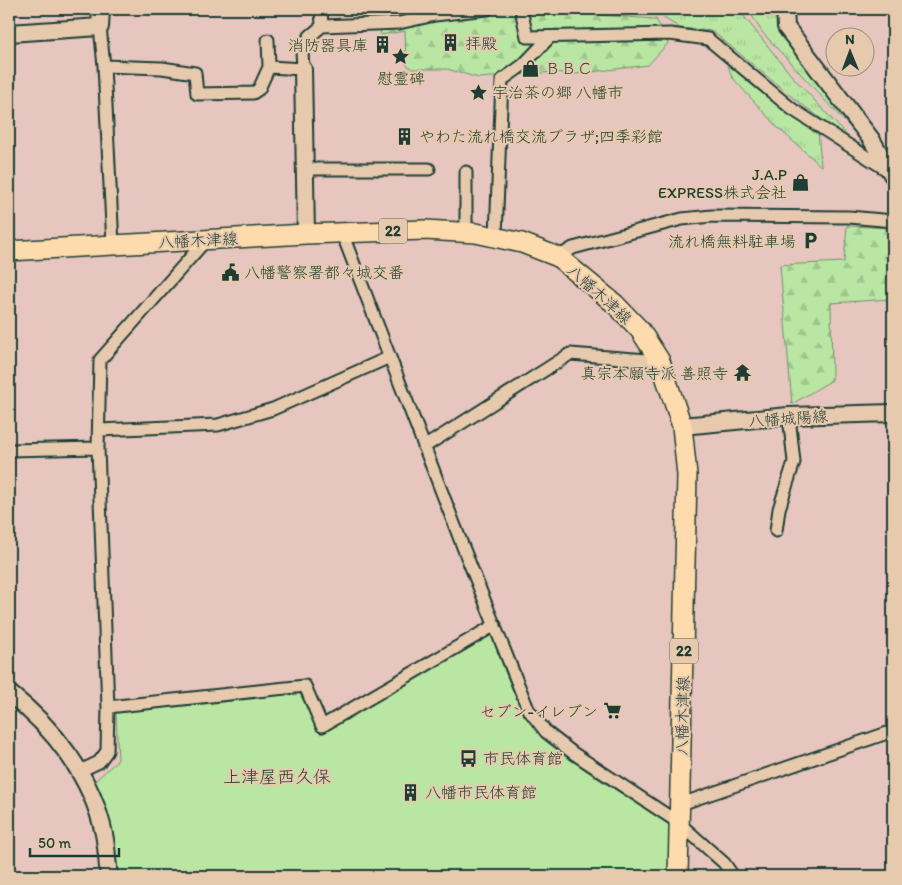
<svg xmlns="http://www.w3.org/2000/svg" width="902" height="885" viewBox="0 0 902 885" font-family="Itim,'Klee One',sans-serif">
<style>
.grass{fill:url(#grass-tufts);stroke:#6c926c}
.forest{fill:url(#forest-firs);stroke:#6c926c}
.green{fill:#bae6a3;stroke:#6c926c}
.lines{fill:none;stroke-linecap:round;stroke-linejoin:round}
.street-casing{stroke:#1f3d34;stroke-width:15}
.secondary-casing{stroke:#1f3d34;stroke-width:20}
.primary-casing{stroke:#1f3d34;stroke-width:22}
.street{stroke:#e7caae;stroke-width:11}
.secondary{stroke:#e7caae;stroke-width:16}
.primary{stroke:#fedbac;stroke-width:19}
.labels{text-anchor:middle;stroke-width:4;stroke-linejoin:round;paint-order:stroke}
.shield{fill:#e7caae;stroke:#5b6759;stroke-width:1}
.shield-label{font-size:15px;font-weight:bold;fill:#1f3d34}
.poi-label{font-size:16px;fill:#1f3d34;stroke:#e7caae;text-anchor:start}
.street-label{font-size:16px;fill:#1f3d34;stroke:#e7caae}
.neighbourhood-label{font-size:18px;fill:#1f3d34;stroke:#e7caae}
</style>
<defs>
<pattern id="grass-tufts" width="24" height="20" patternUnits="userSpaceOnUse" patternTransform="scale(1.25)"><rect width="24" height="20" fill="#bae6a3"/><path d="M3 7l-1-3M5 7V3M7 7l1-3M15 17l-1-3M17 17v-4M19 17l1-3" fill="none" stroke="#9fc68d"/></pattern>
<pattern id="forest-firs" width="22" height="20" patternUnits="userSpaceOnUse" patternTransform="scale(1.25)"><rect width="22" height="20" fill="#bae6a3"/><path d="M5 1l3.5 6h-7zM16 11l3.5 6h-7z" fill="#9fc68d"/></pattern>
</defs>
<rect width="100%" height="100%" fill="#e6c6be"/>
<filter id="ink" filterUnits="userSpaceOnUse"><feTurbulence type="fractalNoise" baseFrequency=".02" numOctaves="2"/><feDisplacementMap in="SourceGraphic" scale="10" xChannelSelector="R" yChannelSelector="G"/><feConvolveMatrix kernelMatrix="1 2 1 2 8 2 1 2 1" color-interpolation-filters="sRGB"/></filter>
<g filter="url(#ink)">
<!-- grass -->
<path class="grass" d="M659 9H738L791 75 854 143 791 96 712 31 680 28 659 15Z
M748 9H781L873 152 762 32Z
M725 57 818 131 821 166 777 127 732 77Z"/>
<!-- forest -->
<path class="forest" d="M528 9H555L598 15 656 19 668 43 648 65 575 74 554 72 479 78 447 69H412L406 64 405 31 381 35 380 29Z
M847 226 893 228V306L891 299 831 303 832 380 792 404 780 265 844 262Z"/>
<!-- green -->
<path class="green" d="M491 634C501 659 509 686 522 709 548 755 628 796 673 825L671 876H118L115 845 95 781 118 760 116 712 299 692 320 733Z"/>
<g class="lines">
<defs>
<path id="street" d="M321 9 322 26
M521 9 527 37 670 34 708 39 792 109 887 170
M100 27 104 66 113 245
M268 40 269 67
M104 66 162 68 195 73 197 94 253 93 259 89 269 67 303 69 302 51 310 36 322 26 399 23 435 15 487 9
M306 169H429
M466 232V172
M342 233 463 547 528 709 546 732 573 753 679 823 724 863 733 876
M496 236 502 80 523 65 548 39
M558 257 573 248 682 219 712 216 849 217 893 221
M99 430 218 425 273 409 390 357
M424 447 570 354 660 361
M9 450 98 448
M776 531 779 509 794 462 789 416
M108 707 305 686 322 726 495 625
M80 771 99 762 107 751 108 707 98 448 100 360 206 240
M681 804 893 731"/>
<path id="secondary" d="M785 9 786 27 871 139 893 176
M9 33 100 27 101 9
M303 69 306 234
M682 426 789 416 893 413
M9 693C54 728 92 777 104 834 107 848 107 862 109 876"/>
<path id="primary" d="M9 251 306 234 425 230 476 233 522 243 558 257 615 304 640 330 660 361 682 426 687 475 678 876"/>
</defs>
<!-- street casing -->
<use href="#street" class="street-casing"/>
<!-- secondary casing -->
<use href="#secondary" class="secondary-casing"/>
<!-- primary casing -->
<use href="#primary" class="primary-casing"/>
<!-- street -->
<use href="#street" class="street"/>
<!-- secondary -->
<use href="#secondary" class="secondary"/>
<!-- primary -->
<use href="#primary" class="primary"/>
</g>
</g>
<!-- icons -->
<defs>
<symbol id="building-bare" viewBox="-9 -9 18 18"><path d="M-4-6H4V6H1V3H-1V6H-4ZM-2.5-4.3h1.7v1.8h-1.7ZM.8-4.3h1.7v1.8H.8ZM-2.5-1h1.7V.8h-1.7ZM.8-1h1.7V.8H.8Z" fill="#1f3d34" stroke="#e7caae" stroke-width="2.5" paint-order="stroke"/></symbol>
<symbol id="sight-bare" viewBox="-9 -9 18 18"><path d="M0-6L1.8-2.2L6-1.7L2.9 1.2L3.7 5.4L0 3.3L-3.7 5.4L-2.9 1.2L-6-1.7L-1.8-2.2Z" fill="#1f3d34" stroke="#e7caae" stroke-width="2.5" paint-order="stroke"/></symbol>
<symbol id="shop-bare" viewBox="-9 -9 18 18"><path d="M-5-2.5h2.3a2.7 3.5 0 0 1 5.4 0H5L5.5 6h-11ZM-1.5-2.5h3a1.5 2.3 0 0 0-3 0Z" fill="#1f3d34" stroke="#e7caae" stroke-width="2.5" paint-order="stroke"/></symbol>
<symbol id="parking-bare" viewBox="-9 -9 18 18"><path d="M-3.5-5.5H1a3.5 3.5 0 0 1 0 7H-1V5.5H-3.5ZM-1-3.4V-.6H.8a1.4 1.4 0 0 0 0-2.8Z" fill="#1f3d34" stroke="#e7caae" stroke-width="2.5" paint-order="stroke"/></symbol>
<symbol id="civic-bare" viewBox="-9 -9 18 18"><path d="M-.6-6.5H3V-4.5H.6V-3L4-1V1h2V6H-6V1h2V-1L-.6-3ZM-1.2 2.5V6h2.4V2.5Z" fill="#1f3d34" stroke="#e7caae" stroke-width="2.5" paint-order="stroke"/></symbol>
<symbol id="temple-bare" viewBox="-9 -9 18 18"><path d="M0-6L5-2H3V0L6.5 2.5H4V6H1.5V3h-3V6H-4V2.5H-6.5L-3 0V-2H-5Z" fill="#1f3d34" stroke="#e7caae" stroke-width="2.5" paint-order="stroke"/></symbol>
<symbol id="supermarket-bare" viewBox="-9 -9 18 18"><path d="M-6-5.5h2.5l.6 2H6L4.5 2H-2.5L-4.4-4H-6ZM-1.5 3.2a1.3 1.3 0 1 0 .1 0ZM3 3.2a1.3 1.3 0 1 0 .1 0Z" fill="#1f3d34" stroke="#e7caae" stroke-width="2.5" paint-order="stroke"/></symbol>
<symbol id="bus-bare" viewBox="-9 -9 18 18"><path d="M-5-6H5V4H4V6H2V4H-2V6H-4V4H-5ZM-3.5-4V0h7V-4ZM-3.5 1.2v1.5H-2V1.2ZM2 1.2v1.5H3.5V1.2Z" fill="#1f3d34" stroke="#e7caae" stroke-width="2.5" paint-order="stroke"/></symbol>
</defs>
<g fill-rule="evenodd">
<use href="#building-bare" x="438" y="30" width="25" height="25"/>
<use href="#building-bare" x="370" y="32" width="25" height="25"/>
<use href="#sight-bare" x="388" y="44" width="25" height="25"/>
<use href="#shop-bare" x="518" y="56" width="25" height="25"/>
<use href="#sight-bare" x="466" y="80" width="25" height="25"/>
<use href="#building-bare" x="392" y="124" width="25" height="25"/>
<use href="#shop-bare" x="788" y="170" width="25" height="25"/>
<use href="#parking-bare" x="798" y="228" width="25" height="25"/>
<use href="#civic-bare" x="218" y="260" width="25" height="25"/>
<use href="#temple-bare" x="730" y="360" width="25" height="25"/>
<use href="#supermarket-bare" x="600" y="698" width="25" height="25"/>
<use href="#bus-bare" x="456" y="746" width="25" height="25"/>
<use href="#building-bare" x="398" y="780" width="25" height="25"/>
</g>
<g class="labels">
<!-- shield labels -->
<g class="shield">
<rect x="379" y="218.5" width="28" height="25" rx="4"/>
<rect x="670" y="638.5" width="28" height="25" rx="4"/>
</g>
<g class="shield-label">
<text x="393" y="236">22</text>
<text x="684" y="656">22</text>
</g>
<!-- poi labels -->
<g class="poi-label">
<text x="465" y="49">拝殿</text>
<text x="368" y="51" text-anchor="end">消防器具庫</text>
<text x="545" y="74">ＢＢＣ</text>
<text x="401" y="84" text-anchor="middle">慰霊碑</text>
<text x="492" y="98">宇治茶の郷 八幡市</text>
<text x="419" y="142">やわた流れ橋交流プラザ;四季彩館</text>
<text x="787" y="180" text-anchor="end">J.A.P<tspan x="787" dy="18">EXPRESS株式会社</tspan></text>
<text x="796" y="247" text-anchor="end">流れ橋無料駐車場</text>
<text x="244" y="278">八幡警察署都々城交番</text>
<text x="728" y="379" text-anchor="end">真宗本願寺派 善照寺</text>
<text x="598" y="717" text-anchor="end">セブン-イレブン</text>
<text x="483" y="764">市民体育館</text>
<text x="425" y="798">八幡市民体育館</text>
</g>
<!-- street labels -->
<g class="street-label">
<text transform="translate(198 240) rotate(-3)" y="6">八幡木津線</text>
<text transform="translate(600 294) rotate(42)" y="6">八幡木津線</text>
<text transform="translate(788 418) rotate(-4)" y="6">八幡城陽線</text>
<text transform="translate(682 716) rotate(-89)" y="6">八幡木津線</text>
</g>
<!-- neighbourhood labels -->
<g class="neighbourhood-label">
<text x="277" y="783">上津屋西久保</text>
</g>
</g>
<!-- margin -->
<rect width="902" height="885" fill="none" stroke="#e7caae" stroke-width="30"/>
<rect x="15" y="15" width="872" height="855" fill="none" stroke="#1f3d34" stroke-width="2" filter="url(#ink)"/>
<!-- north arrow -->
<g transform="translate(850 52) rotate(359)"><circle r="24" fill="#e7caae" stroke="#97927d"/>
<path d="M0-4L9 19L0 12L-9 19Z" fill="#1f3d34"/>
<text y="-8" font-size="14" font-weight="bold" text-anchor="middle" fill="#1f3d34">N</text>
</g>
<!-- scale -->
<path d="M30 848v8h89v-8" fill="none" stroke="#1f3d34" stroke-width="2.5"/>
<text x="38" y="848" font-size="15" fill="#1f3d34" stroke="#e7caae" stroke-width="4" paint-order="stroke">50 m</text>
</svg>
